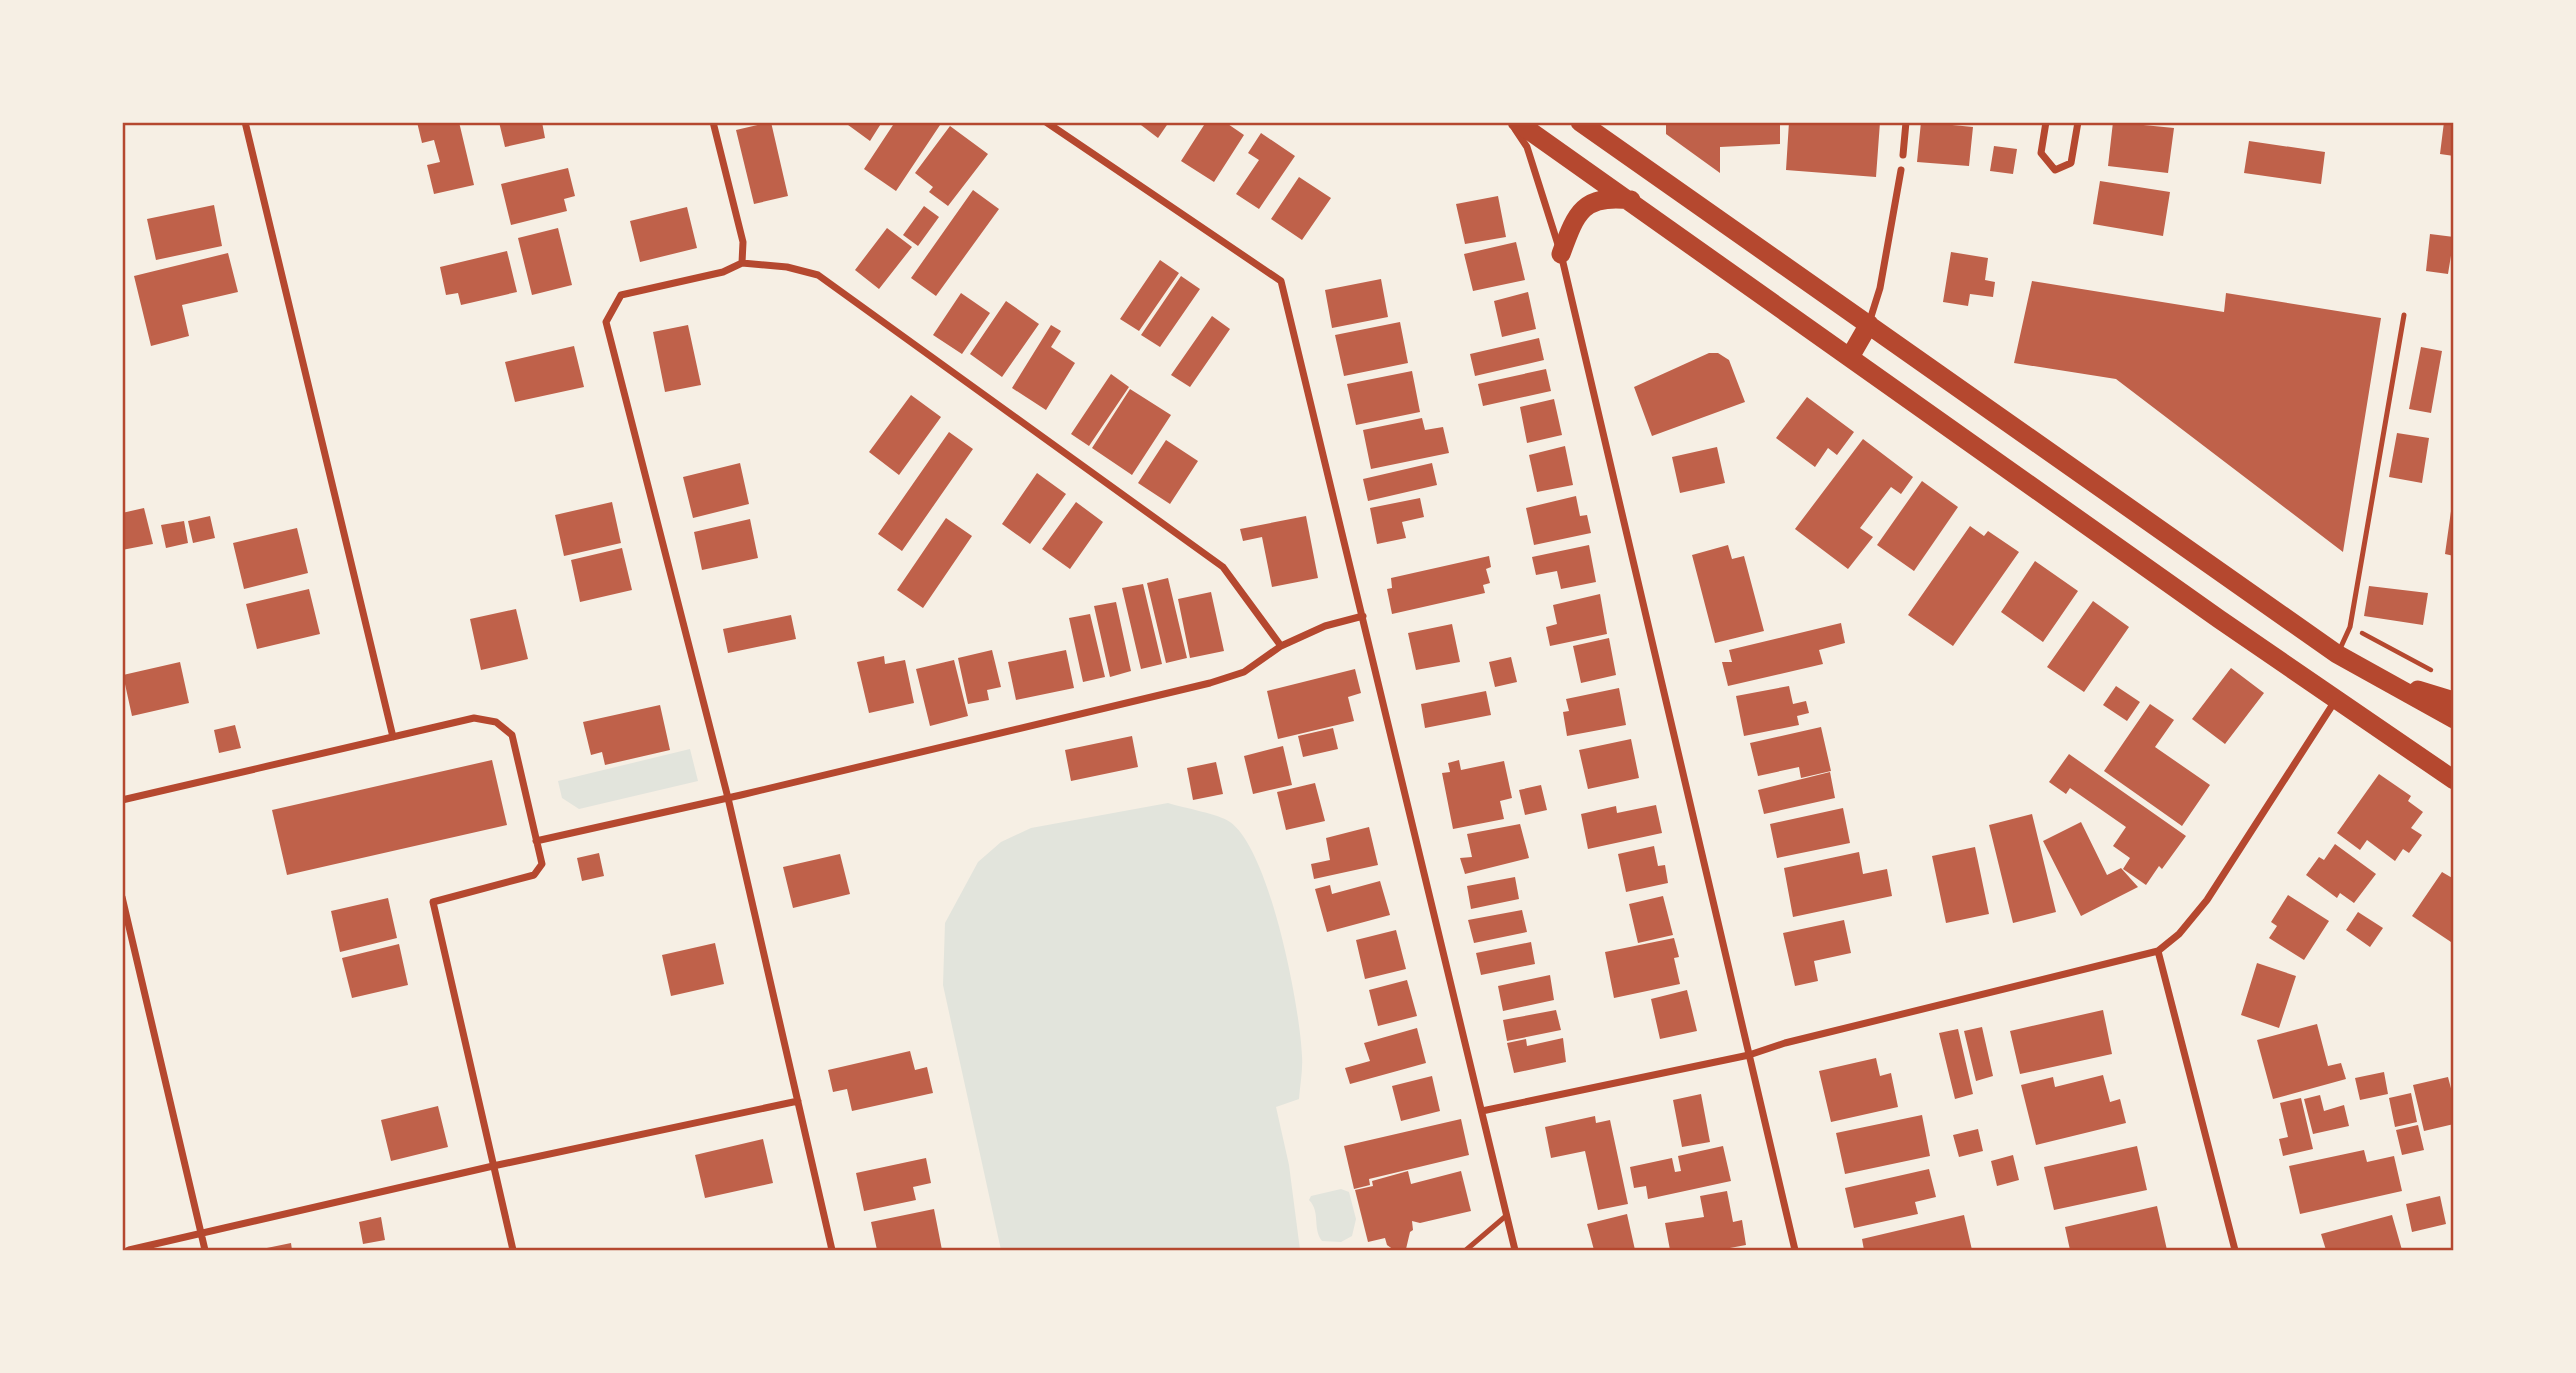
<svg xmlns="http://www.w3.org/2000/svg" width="2576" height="1373" viewBox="0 0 2576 1373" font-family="Helvetica,sans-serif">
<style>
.green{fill:#e2e4dc}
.building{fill:#bf614a}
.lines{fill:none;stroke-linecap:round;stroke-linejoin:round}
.path{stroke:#b5482f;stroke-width:4.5}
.service{stroke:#b5482f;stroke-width:5}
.minor{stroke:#b5482f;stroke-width:7}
.trunk{stroke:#b5482f;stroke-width:19}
.neatline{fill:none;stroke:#b5482f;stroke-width:2.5}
</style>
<rect width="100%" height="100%" fill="#f6efe4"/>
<!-- green -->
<path class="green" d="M690 749 698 781 579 809 562 798 558 781Z
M1168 803C1184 808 1219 814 1230 822 1270 850 1300 1007 1302 1056 1303 1070 1300 1085 1299 1099L1276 1107 1289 1165 1300 1250H1001L943 985 945 923 978 862 1001 842 1031 828Z
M1341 1189 1349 1192 1356 1219 1352 1236 1341 1242 1322 1241C1312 1228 1321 1212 1309 1200L1311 1196Z"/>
<!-- building -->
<path class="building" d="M417 122H459L474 185 434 194 427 165 440 162 434 140 422 143Z
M499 122H542L545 138 505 147Z
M771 122 788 196 754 204 736 130Z
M844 122H882L870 141Z
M895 122H942L896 191 864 169Z
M1137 122H1169L1158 138Z
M1206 122H1225L1244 135 1214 182 1181 161Z
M1666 122H1780V144L1720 147V173L1666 134Z
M1789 122H1880L1876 177 1786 170Z
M1921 122 1973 127 1969 166 1917 162Z
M2113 122 2174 128 2168 173 2108 166Z
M2444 122H2454V156L2440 154Z
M950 126 988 154 948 206 929 192 933 187 915 173Z
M1261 133 1295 156 1259 209 1236 194 1259 160 1248 153Z
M2249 141 2325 152 2321 184 2244 173Z
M1994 146 2017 149 2013 174 1990 171Z
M568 168 575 196 564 199 567 211 511 225 501 184Z
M1299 177 1331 198 1302 240 1271 219Z
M2100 181 2170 192 2163 236 2093 224Z
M973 190 999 209 936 296 911 278Z
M1498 196 1506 237 1465 244 1456 204Z
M214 205 222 246 156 260 147 219Z
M924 206 939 217 918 246 903 235Z
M687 207 697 248 640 262 630 221Z
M558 228 572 285 532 295 518 238Z
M887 228 912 247 879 289 855 270Z
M2430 234 2454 237 2448 274 2426 271Z
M1516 242 1525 280 1473 291 1464 254Z
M507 251 517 292 461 305 458 293 446 295 440 267Z
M1951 252 1988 258 1985 280 1995 282 1993 297 1970 294 1968 306 1943 302Z
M228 253 238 292 182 305 189 336 151 346 134 276Z
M1160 260 1179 273 1139 331 1120 319Z
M1181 276 1200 289 1160 347 1141 335Z
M1381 279 1388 317 1332 328 1325 290Z
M2032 281 2224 312 2226 293 2381 318 2343 552 2116 379 2014 363Z
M1528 292 1536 329 1502 337 1494 301Z
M961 293 990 313 962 354 933 335Z
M1006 301 1039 324 1002 377 970 354Z
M1212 316 1230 329 1190 387 1171 375Z
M1400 322 1408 363 1344 376 1335 335Z
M688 325 701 385 665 392 653 332Z
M1051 325 1061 331 1051 347 1075 363 1046 410 1012 388Z
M1539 338 1544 360 1475 376 1470 354Z
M574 346 584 387 515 402 505 362Z
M2421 347 2442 351 2431 413 2409 409Z
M1709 353H1718L1729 360 1745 402 1652 436 1634 387Z
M1546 369 1551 391 1483 406 1478 384Z
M1412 371 1420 412 1356 425 1347 384Z
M1111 374 1129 387 1089 446 1071 434Z
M1130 389 1171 415 1132 475 1092 448Z
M911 395 941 417 899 475 869 452Z
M1807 397 1854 432 1837 455 1828 448 1815 467 1776 438Z
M1554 399 1562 435 1527 443 1520 407Z
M1422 418 1425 430 1443 427 1449 453 1371 469 1363 430Z
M949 432 973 449 902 551 878 534Z
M2397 433 2429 438 2422 483 2389 477Z
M1863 439 1913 477 1901 494 1891 487 1860 528 1873 537 1848 569 1795 529Z
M1166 440 1198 461 1170 504 1138 483Z
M1565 446 1573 485 1537 492 1529 455Z
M1717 447 1725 483 1680 493 1672 457Z
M740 463 749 504 693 518 683 477Z
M1432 463 1437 485 1368 501 1363 479Z
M1037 473 1066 494 1030 544 1002 524Z
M1922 481 1958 507 1914 571 1877 545Z
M1576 496 1580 516 1587 515 1591 533 1534 545 1526 508Z
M1420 498 1424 517 1402 522 1406 538 1377 544 1370 508Z
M612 502 621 543 564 556 555 515Z
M1076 502 1103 522 1070 569 1042 549Z
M2452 504H2454V556L2445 554Z
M144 508 153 544 122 550V513Z
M210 516 215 538 193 543 188 521Z
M1306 516 1318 578 1272 587 1262 537 1243 541 1240 529Z
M946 518 972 536 923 608 897 590Z
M750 519 758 558 702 570 694 532Z
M184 521 188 543 166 548 161 525Z
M1970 526 1984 536 1988 531 2019 552 1953 646 1908 615Z
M297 528 308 573 244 589 233 543Z
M1589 545 1596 582 1561 589 1557 571 1536 575 1532 557Z
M1728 545 1732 559 1744 556 1764 631 1715 643 1692 555Z
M622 548 632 590 580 602 571 560Z
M1489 556 1491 567 1486 569 1490 583 1483 585 1485 593 1392 614 1387 589 1392 588 1391 578Z
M2035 561 2078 591 2043 642 2001 612Z
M1168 578 1187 658 1166 663 1147 583Z
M1143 584 1162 664 1141 669 1122 588Z
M2369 586 2428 593 2423 625 2364 616Z
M309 589 320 634 257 649 246 604Z
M1211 592 1224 651 1190 658 1178 599Z
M1600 594 1607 634 1550 646 1546 627 1557 624 1553 605Z
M2093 601 2129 627 2084 692 2047 667Z
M1116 602 1131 671 1110 677 1094 606Z
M516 609 528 659 481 670 470 619Z
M1090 614 1105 677 1083 682 1069 618Z
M791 615 796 639 728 653 723 629Z
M1841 623 1845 643 1819 650 1823 664 1728 686 1722 662H1732L1729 650Z
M1452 624 1460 662 1416 670 1408 633Z
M1609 638 1616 675 1581 683 1573 646Z
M992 650 1001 687 987 690 989 700 968 704 958 658Z
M1066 650 1074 688 1016 700 1008 662Z
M884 656 885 664 905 660 914 703 869 713 857 662Z
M1511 657 1517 682 1495 687 1489 662Z
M954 660 968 716 930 726 916 669Z
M180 662 189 703 132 716 123 675Z
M2231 668 2264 693 2225 744 2192 719Z
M1355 669 1361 693 1348 697 1354 721 1278 739 1267 691Z
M1789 686 1793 704 1806 701 1809 713 1797 716 1799 725 1744 736 1736 696Z
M2116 686 2140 702 2127 721 2103 705Z
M1619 688 1626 725 1567 736 1563 712 1569 711 1566 699Z
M1486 691 1491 715 1425 728 1421 704Z
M2150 704 2174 720 2155 747 2210 785 2182 826 2104 771Z
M660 705 670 750 605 765 602 752 591 755 583 722Z
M235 725 241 748 219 753 214 730Z
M1821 727 1831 771 1801 778 1799 767 1758 776 1750 743Z
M1333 728 1338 749 1303 757 1298 736Z
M1132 736 1138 767 1071 781 1065 750Z
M1631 739 1639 778 1588 789 1579 750Z
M1283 746 1292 785 1253 794 1244 756Z
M2069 754 2186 836 2162 869 2159 866 2146 885 2123 869 2130 858 2113 846 2126 827 2070 788 2066 794 2049 782Z
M492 760 507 825 287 875 272 810Z
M1459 760 1461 770 1504 761 1512 798 1500 801 1504 819 1453 829 1442 773 1450 772 1448 763Z
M1216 762 1223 794 1193 800 1187 768Z
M1830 772 1835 798 1764 814 1758 790Z
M2379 774 2411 796 2408 801 2423 812 2411 828 2422 835 2409 853 2403 849 2395 861 2367 840 2360 850 2337 833Z
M1315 783 1325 821 1286 830 1277 792Z
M1541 785 1547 810 1525 815 1519 790Z
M1656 805 1662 833 1588 849 1581 814 1616 806 1617 813Z
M1843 808 1850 843 1777 858 1770 824Z
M2032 814 2056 912 2013 923 1989 825Z
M2081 822 2107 875 2121 868 2138 887 2081 916 2043 841Z
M1520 824 1529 858 1465 874 1460 858 1472 857 1467 834Z
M1369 827 1378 865 1314 879 1311 864 1330 860 1326 838Z
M2335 844 2376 874 2354 903 2340 893 2337 898 2306 875 2319 857 2324 860Z
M1654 846 1658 866 1665 865 1668 883 1626 892 1618 854Z
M1975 847 1989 914 1946 923 1932 856Z
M1859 852 1863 874 1887 869 1892 896 1793 917 1784 868Z
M599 853 604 876 582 881 577 858Z
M840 854 850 894 793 908 783 867Z
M2442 872 2454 879V944L2412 916Z
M1515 877 1519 899 1471 909 1467 886Z
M1380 881 1390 915 1327 932 1315 889 1330 885 1332 894Z
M2288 895 2329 921 2304 960 2269 938 2277 926 2271 922Z
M1663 896 1673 935 1638 943 1629 904Z
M388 898 397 938 340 952 331 911Z
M1522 910 1527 932 1474 943 1468 920Z
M2358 912 2383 928 2370 947 2346 930Z
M1844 920 1851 953 1814 961 1818 981 1795 986 1783 933Z
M1396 930 1406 969 1365 979 1356 940Z
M1674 938 1679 957 1674 958 1680 984 1614 998 1605 952Z
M1531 942 1535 964 1481 975 1476 953Z
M715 943 724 984 671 996 662 955Z
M399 944 408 985 352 998 342 958Z
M2257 963 2296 976 2279 1028 2241 1015Z
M1550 975 1554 1000 1503 1011 1498 986Z
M1407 980 1417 1016 1378 1026 1369 990Z
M1687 990 1697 1031 1660 1039 1651 999Z
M1556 1010 1561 1030 1507 1041 1503 1020Z
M2103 1010 2112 1054 2020 1074 2010 1031Z
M2317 1024 2328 1066 2341 1063 2346 1079 2273 1099 2257 1040Z
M1982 1027 1993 1076 1976 1081 1964 1031Z
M1417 1028 1426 1063 1350 1084 1345 1068 1370 1061 1364 1043Z
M1958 1029 1973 1094 1955 1099 1939 1033Z
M1563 1038 1566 1062 1514 1073 1507 1043 1526 1039 1527 1046Z
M910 1051 915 1070 927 1067 933 1093 852 1111 847 1089 833 1092 828 1070Z
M1876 1058 1880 1076 1891 1073 1898 1107 1831 1122 1819 1071Z
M2384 1072 2388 1094 2360 1100 2355 1078Z
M2103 1075 2110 1102 2120 1099 2126 1123 2036 1145 2021 1085 2053 1077 2055 1087Z
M1432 1076 1440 1111 1401 1121 1392 1086Z
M2448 1077 2454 1100V1124L2424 1131 2413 1085Z
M2411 1093 2417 1122 2395 1127 2389 1098Z
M1701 1094 1710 1142 1682 1147 1673 1100Z
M2320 1095 2324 1111 2344 1105 2349 1126 2313 1134 2304 1099Z
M2301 1098 2313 1149 2283 1156 2279 1139 2288 1137 2280 1103Z
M438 1106 448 1147 391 1161 381 1120Z
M1922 1115 1930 1156 1845 1174 1836 1133Z
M1595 1116 1596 1123 1610 1120 1628 1204 1598 1210 1585 1151 1551 1158 1545 1127Z
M1461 1119 1469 1155 1369 1179 1370 1185 1354 1189 1344 1146Z
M2418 1125 2424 1150 2402 1155 2396 1130Z
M1978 1129 1983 1151 1959 1157 1953 1135Z
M763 1139 773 1183 705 1198 695 1155Z
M1723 1146 1731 1181 1648 1199 1646 1186 1634 1188 1630 1167 1672 1158 1675 1172 1681 1171 1678 1156Z
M2137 1146 2147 1190 2054 1210 2044 1167Z
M2364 1150 2367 1162 2394 1156 2402 1191 2300 1214 2289 1166Z
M2013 1155 2019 1180 1997 1186 1991 1161Z
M926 1158 931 1183 913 1187 916 1200 864 1211 856 1173Z
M1929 1169 1936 1197 1915 1202 1918 1214 1854 1228 1845 1188Z
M1408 1171 1411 1184 1461 1171 1471 1211 1420 1223 1412 1221 1413 1230 1410 1232 1406 1249 1394 1250 1387 1245 1385 1238 1368 1242 1355 1190 1373 1186 1372 1181Z
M1727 1191 1733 1222 1742 1220 1746 1245 1719 1250H1670L1665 1223 1704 1217 1700 1196Z
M2440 1196 2446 1224 2412 1232 2406 1204Z
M2157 1206 2167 1250H2070L2065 1227Z
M934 1209 942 1250H877L871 1222Z
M1627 1214 1635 1250H1594L1587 1224Z
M1964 1215 1972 1250H1864L1862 1239Z
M2392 1215 2402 1250H2326L2321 1234Z
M381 1217 385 1240 363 1244 359 1222Z
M291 1243 292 1250H262V1249Z"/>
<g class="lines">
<!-- path -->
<path class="path" d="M2362 633 2431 670"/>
<!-- service -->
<path class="service" d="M2339 651 2350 627 2404 315
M1466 1250 1507 1215"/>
<!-- minor -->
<path class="minor" d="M245 122 393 737
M713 122 743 242 742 263 723 272 621 295 606 322 728 798 832 1250
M1046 122 1281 281 1515 1250
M2046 122 2041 153 2055 170 2071 163 2078 122
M1515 129 1527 147 1561 254 1795 1250
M1903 155 1906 122
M742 263 787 267 818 275 1223 567 1281 646
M1869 323 1880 288 1901 170
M122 800 474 718 496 722 512 735 542 864 534 875 433 902 513 1250
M536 841 741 795 1210 683 1244 672 1281 646 1325 626 1363 616
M122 897 205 1250
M2158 951 2235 1250
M1482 1111 1749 1055 1785 1043 2158 951 2179 934 2207 900 2335 701
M129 1250 493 1166 798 1101"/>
<!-- trunk -->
<path class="trunk" d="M1517 122 2219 619 2454 780
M1580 122 2337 654 2454 719
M1561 254C1576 213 1582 194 1631 200
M1850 357 1869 324
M2418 690 2454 701"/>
</g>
<!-- border -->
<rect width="2576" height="1373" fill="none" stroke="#f6efe4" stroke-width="248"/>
<rect x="124" y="124" width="2328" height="1125" class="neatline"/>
</svg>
